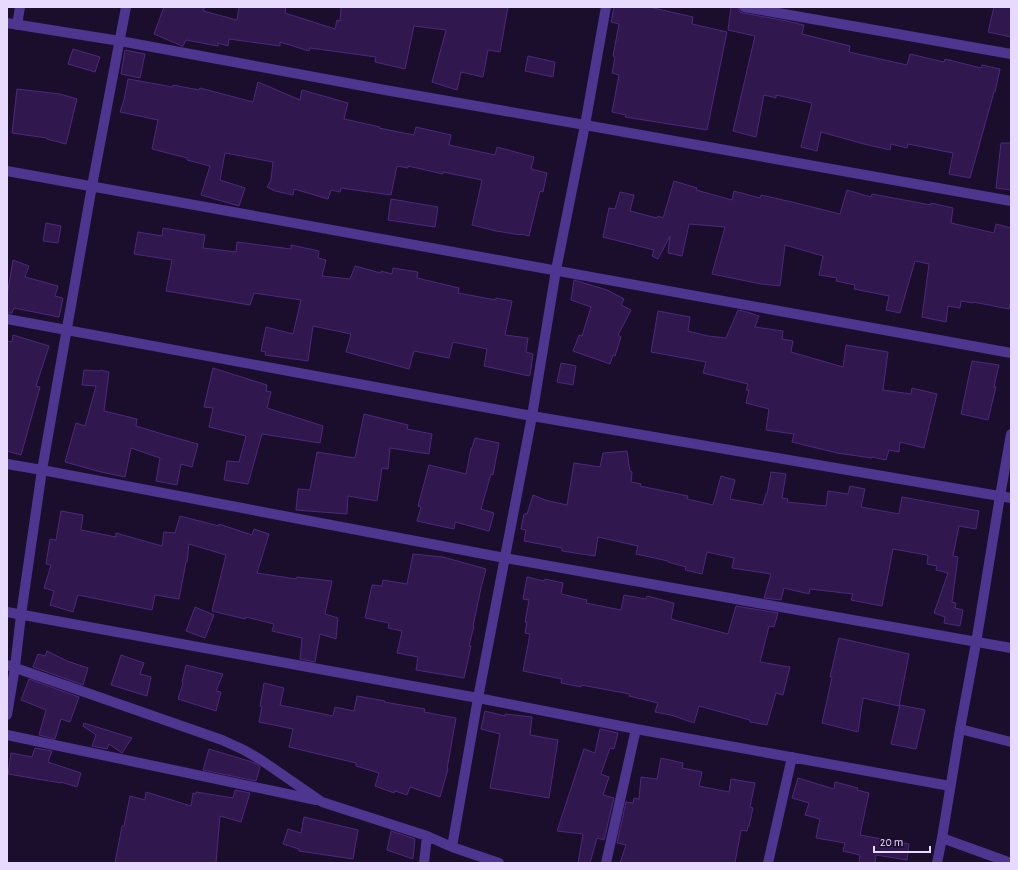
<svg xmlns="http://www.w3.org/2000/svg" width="1018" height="870" viewBox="0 0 1018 870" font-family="'Alegreya Sans',sans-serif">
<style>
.building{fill:#30184f;stroke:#4d287d}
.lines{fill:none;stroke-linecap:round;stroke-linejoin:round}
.minor{stroke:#4e3590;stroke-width:10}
.tertiary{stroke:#4e3590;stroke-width:10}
</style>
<rect width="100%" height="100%" fill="#1b0e2c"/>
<!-- building -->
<path class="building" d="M164 7H205L203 11 237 20 239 7H286L285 13 335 29 337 20 340 21 341 7H508L500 52 488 50 483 77 461 72 457 90 432 82 446 30 414 26 405 69 375 62 376 57 310 48 309 51 280 42V46L229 39 228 46 218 43V46L186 40 183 46H182L154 34Z
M614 7H649L693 17 692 24 727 32 707 130 625 117 626 115 612 112 619 75 612 73 615 57 613 56 619 24 611 22Z
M731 7H738L740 12 743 13 787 21 804 25 802 34 850 46 849 52 907 65 910 54 944 62 945 59 981 68 982 65 1000 69 995 92H994L970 178 949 174 953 153 908 144 907 148 891 144 890 150 864 144 821 132 817 151 801 147 812 103 776 95V98L764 95 756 137 733 131 755 36 728 30Z
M994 7H1011V37L988 32Z
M73 49 100 57 95 72 68 64Z
M125 50 145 54 140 78 121 74Z
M528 56 555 62 553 77 525 71Z
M128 79 173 87V85L199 90 200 88 253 102 258 82 300 100 302 90 348 103 344 119 380 127 379 128 414 135 416 127 451 135 449 145 495 155 497 147 534 157 531 169 547 173 543 192 540 191 529 236 521 234V235L496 231 472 225 482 180 443 172V174L408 166V168L397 166 391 195 341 188 340 192 331 190 328 199 294 189 293 195 275 191 267 187 271 180 273 162 225 153 220 180 245 188 239 206 201 195 210 166 187 160V158L152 149 158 120 120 112 124 100Z
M17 89 60 94 77 99 66 144 47 139V138L12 133Z
M1001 143H1011V190L996 188Z
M674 181 697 188 696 190 732 200 734 191 760 198 761 195 792 202 840 214 847 190 871 197 872 194 931 205V203L953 208 951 223 994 233 996 224 1011 228V300L1009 309 973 302V303L961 301 960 308 948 306 946 322 922 317 929 264 915 261 900 313 886 310 889 296 854 289 855 285 836 281 837 278 819 275 823 256 785 245 780 286 761 284 712 274 725 227 689 224 682 256 668 253 670 236 658 259 652 256 654 250 603 237 609 208 615 209 620 192 634 195 630 211 657 218 658 216 663 218Z
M391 199 438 207 435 227 388 220Z
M46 223 61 226 58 243 43 241Z
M163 228 205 235 203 248 236 252 237 242 291 249V245L319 251 318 258 326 260 322 276 350 279 355 266 381 273V271L392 274 393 268 418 272 417 278 459 288 458 293 496 300V298L512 301 505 335 528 338 526 352 533 354 530 375 529 376 484 366 487 349 453 342 449 358 414 351 409 369 346 352 351 334 313 326 308 361 265 355 266 352 261 351 266 327 293 334 301 300 254 293 250 305 166 291 172 260 134 254 138 232 162 236Z
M13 260 29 266 25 277 58 286 55 296 63 298 59 317 14 308 12 313H7V296Z
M574 280 607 290 624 299 621 305 631 310 618 335 621 337 615 356 613 355 610 364 573 351 579 335 582 336 591 307 571 300Z
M738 310 747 312 759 316 755 327 783 331 782 339 793 341 791 352 843 367 846 345 888 352 883 390 911 394 912 388 937 394 924 448 900 442 899 452 889 450 886 460 872 457V458L837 453 792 442 794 434 766 430 769 409 746 403 749 390H746L748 384 703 373 706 362 651 352 658 311 690 317 688 331 708 336 726 338Z
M13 335 49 346 36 386 40 387 21 455 7 451V341L12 342Z
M972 361 999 365 994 387H996L988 420 961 414Z
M561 363 576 366 573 385 557 382Z
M213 368 267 385 266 391 271 392 267 408 323 426 320 443 262 434 248 484 224 480 227 461 239 462 246 436 209 427 213 408 204 407Z
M84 370 100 371V370L109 372 104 411 137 419 136 426 169 436 198 444 192 467 181 464 177 485 156 481 160 458 131 448 125 477 101 472 65 462 76 423 85 426 96 386 82 385Z
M364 414 408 425 407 429 432 434 429 454 390 448 388 469 382 468 377 501 348 496 347 514 296 510 298 489 310 490 317 452 355 458Z
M475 438 499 443 493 475 491 474 481 509 494 513 489 531 455 522 454 529 417 521 421 507 418 506 429 465 466 474 471 448H472Z
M627 451 630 471 632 472 631 482 641 484 640 486 688 496 687 499 713 505 721 476 735 480 730 499 763 505 766 494H767L771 472 786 474 782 498 788 499 787 502 826 506 828 491 848 494 850 486 865 489 861 507 899 514 902 497 979 511 976 529 959 526 953 556 958 557 952 602 956 603 955 608 963 610 960 626 944 623 945 617 934 613 948 573 936 570 937 566 927 564 928 556 927 555 893 549 882 606 851 600 853 594 810 589 809 594 784 588 781 600 764 598 771 574 732 568 734 558 707 552 702 574 685 570 686 567 668 562V561L636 554 638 546 598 537 595 556 562 551V548L524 541 526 530 521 529 524 514H527L533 495 545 500 567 505 574 463 600 467 603 453Z
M61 511 83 515 81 530 116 537V533L162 546 164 532 175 533 180 516 219 526V524L252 535 254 529 269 534 257 573 296 579 297 577 332 581 325 614 338 618 336 639 320 634 315 662 300 659 302 638 272 631 274 624 246 617 245 619 212 611 226 555 189 544 187 562H186L179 599 155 595 152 610 78 595 73 612 50 605 54 591 44 588 51 565 46 564 50 539 56 540Z
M413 554 443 557 486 569 481 588 473 626H474L469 646H471L464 678 416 670 418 657 397 653 402 631 388 628 389 623 365 618 372 585 382 586 383 580 407 584Z
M527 577 544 581 545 579 563 583 561 594 587 600 586 603 621 610 624 595 646 599 647 596 674 603 671 619 728 634 736 606 778 613 774 627 769 626 760 662 790 667 783 695 776 693 767 725 750 722V720L699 706 694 723 671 715 655 712 658 703 629 696 630 694 581 685V687L561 683 562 679 523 671 530 634 525 633 527 622H525L529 600 523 599Z
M195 607 214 615 205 638 186 631Z
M839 638 909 654 899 706 863 698 858 732 822 723 832 677H830Z
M47 651 67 661 88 668 83 685 33 667 38 654 45 656Z
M121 655 144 663 140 674 151 677 147 696 111 685Z
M186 665 223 674 216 691 221 692 216 711 178 699 183 683 182 682Z
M29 679 79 697 70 722 61 719 55 739 39 735 46 710 21 700Z
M264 683 284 688 280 705 333 716 335 707 354 711 357 696 385 701 384 702 425 709 424 712 456 718 447 769H448L440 797 410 787 407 795 395 791 394 793 375 786 379 773 356 766V763L289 747 293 729 259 722 262 707 260 706Z
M900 705 925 710 916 749 891 744Z
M485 711 505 716V714L532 717 530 735 558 740 549 798 490 788 500 734 481 729Z
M84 723 132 738 122 753 109 744 107 749 92 746 96 735 83 726Z
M600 729 618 733 614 749 610 748 601 774 609 777 603 795 614 798 604 840 597 838 590 863H578L583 834 557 831 584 749 595 753Z
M35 748 52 751 48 762 81 773 77 787 61 782V783L8 774 11 753 32 757Z
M209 749 252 762 258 765 260 767 256 781 203 770Z
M661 758 683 763 682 768 702 772 699 786 729 792 731 779 755 783 750 807 753 808 749 826H748L747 831 741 830 735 863H620L626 845 617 843 626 802 633 803 634 798 639 799 641 777 657 779Z
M798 778 834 789 835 782 858 788 857 790 869 793 860 835 909 844 907 860 876 855 875 863H859L860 855 843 851 845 843 816 838 820 819 805 815 809 803 792 798Z
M235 790 250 793 241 822 220 816 216 863H115L122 826H124L130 796 145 800 146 792 191 806 193 793 196 794V792L233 798Z
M304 817 358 830 353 859 299 851V849L283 844 288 829 301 833Z
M391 831 415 839 413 859 387 850Z"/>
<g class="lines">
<!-- minor -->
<path class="minor" d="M744 7 1011 54
M7 23 120 41 385 90 585 125 1011 201
M17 25 20 7
M7 171 1011 353
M7 319 532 416 1011 498
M7 464 42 470 505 558 1011 648
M7 612 478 698 636 729 606 863
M7 665 222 740 244 750 261 760 322 802 427 836 452 847 499 863
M7 715 15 667 21 615 42 470 92 186 126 7
M636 729 950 786
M960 729 1011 742
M7 735 316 800
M942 838 1011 863
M452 847 478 698 532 416 556 270 585 125 606 7
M424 863 427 836
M768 863 792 757"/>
<!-- tertiary -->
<path class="tertiary" d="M937 863 942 838 960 729 976 643 1000 496 1011 434"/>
</g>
<!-- border -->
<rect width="1018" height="870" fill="none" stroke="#e7d9ff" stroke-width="16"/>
<!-- scale -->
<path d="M874 846v6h56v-6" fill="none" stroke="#e7d9ff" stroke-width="2"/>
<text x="880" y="846" font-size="12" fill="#e7d9ff" stroke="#1b0e2c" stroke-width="3" paint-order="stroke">20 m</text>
</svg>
